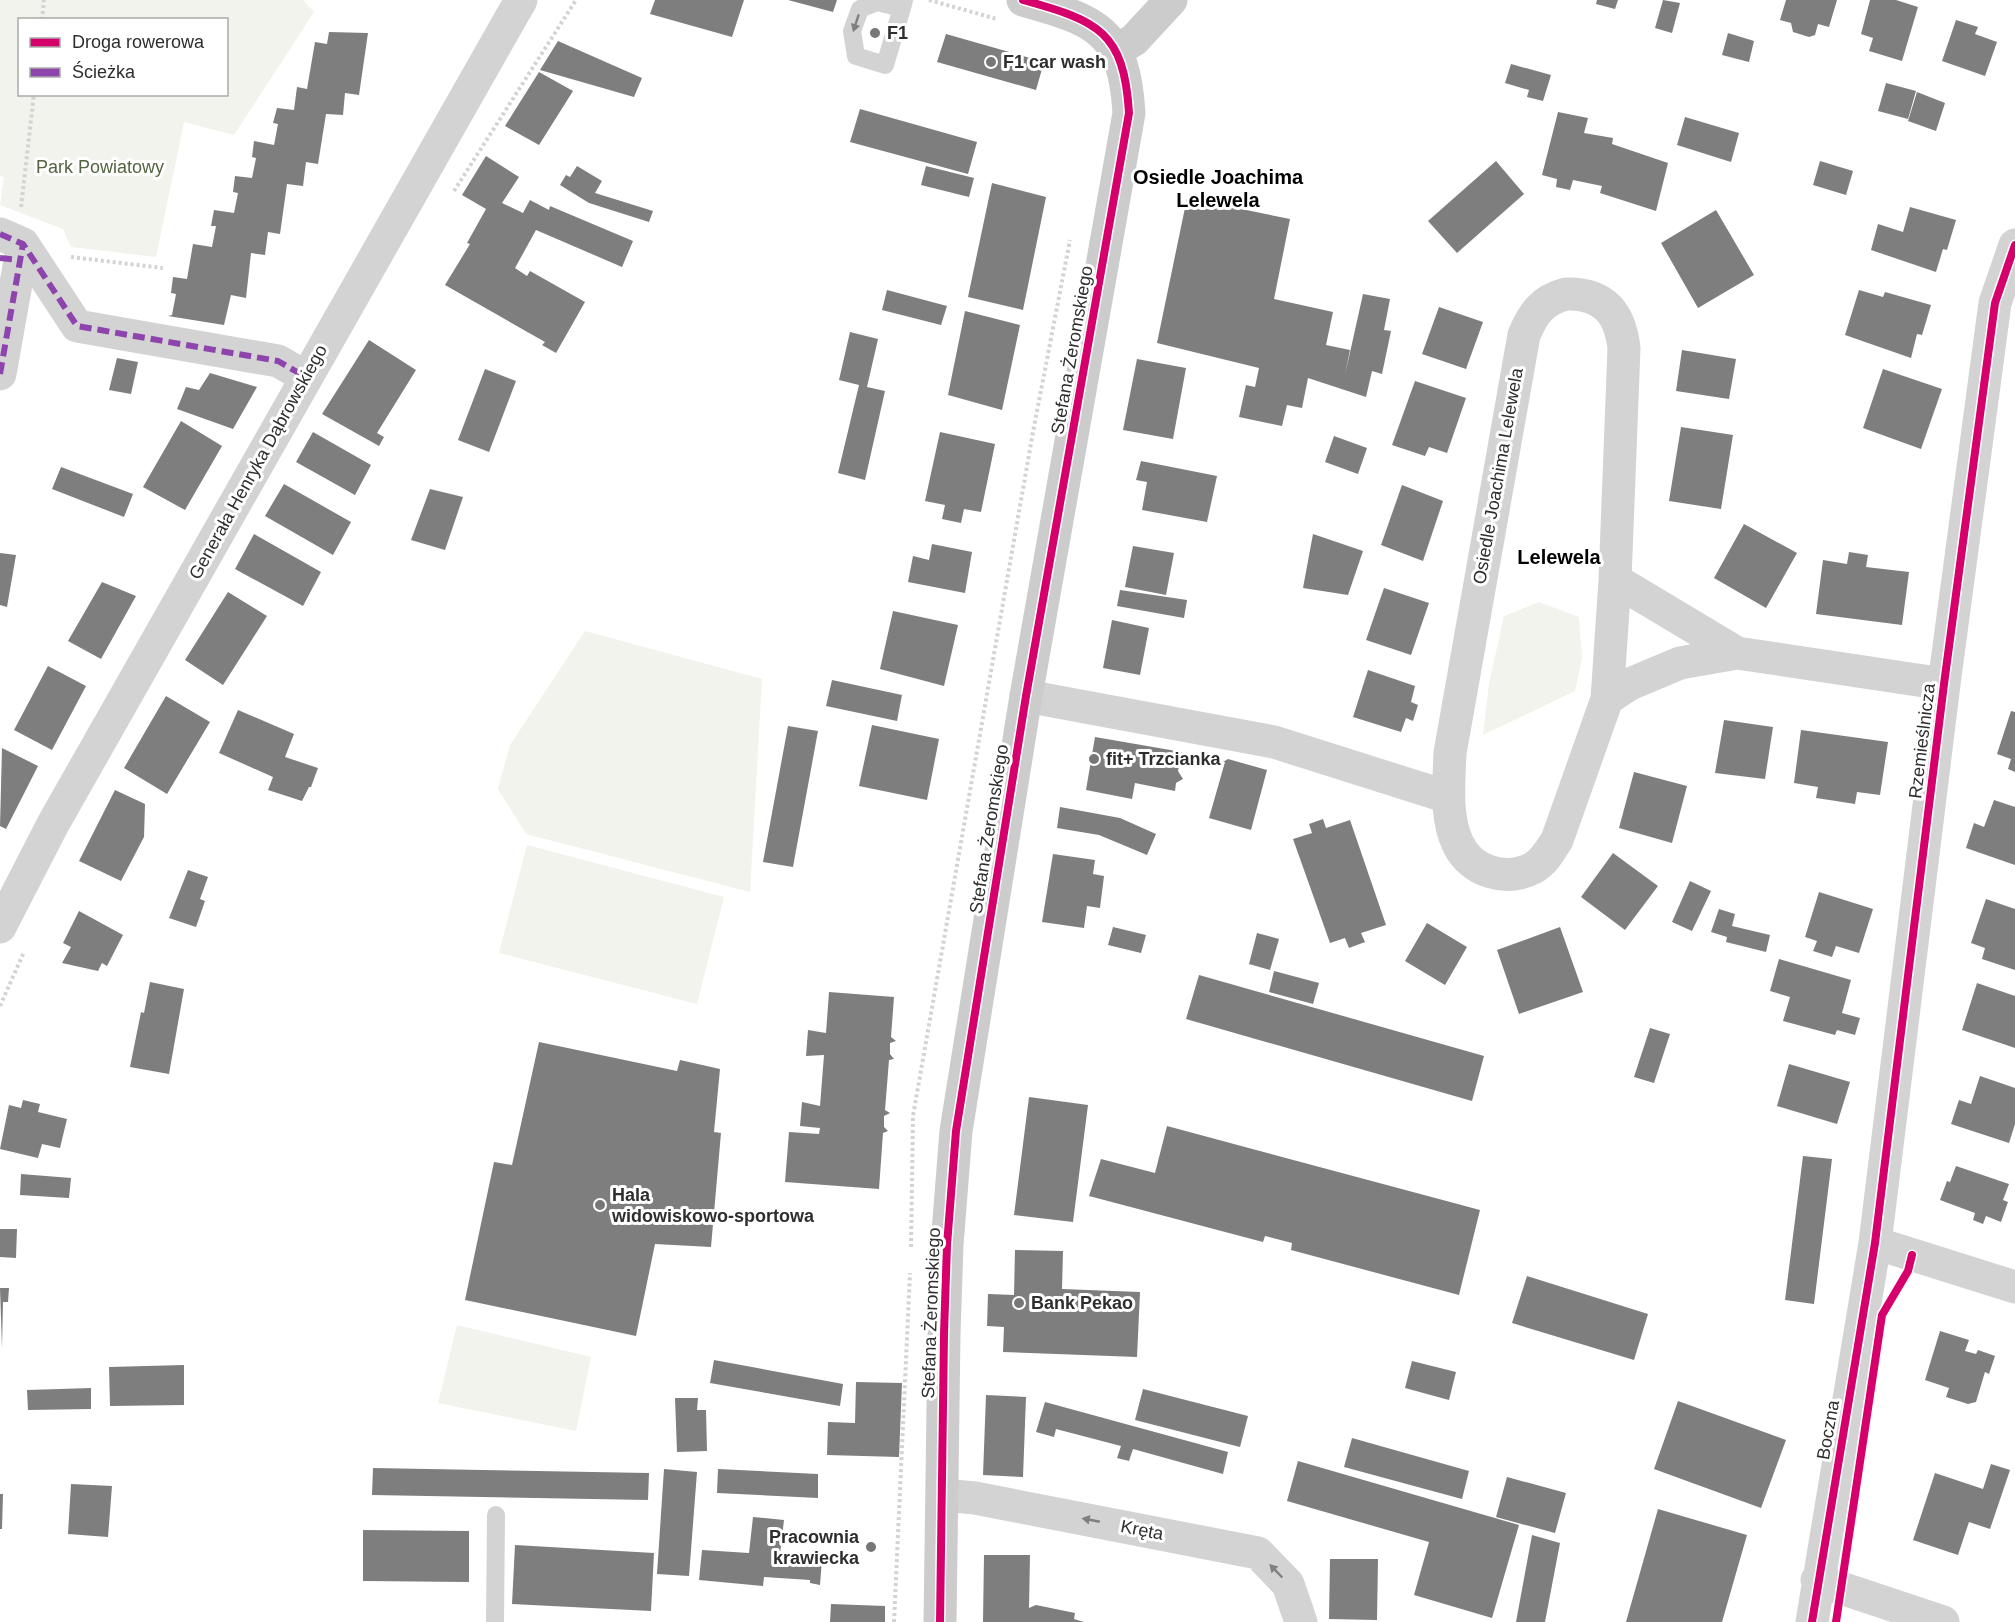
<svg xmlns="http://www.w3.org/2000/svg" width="2015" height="1622" viewBox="0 0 2015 1622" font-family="Arial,sans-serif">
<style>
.green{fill:#f1f3ec;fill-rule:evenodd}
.building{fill:#7e7e7e}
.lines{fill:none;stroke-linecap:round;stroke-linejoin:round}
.path{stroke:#d3d3d3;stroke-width:4;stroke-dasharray:3 3;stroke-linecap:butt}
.lane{stroke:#d3d3d3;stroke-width:18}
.street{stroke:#d3d3d3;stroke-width:33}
.secondary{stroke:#ccc;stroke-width:33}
.quiet{stroke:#8e44ad;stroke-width:6;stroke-dasharray:12 6;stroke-linecap:butt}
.cycleway-casing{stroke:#fff;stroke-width:11}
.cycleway{stroke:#d6006c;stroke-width:8}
.oneway{fill:#808080}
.poi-dot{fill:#777;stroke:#fff;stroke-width:2}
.labels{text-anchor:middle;stroke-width:6;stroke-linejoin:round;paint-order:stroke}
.poi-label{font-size:18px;font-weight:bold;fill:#2e2e2e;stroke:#fff;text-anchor:start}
.park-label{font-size:18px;fill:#546441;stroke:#fff}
.street-label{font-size:18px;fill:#2e2e2e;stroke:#fff}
.neighbourhood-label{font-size:20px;font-weight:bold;fill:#000;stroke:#fff}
</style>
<rect width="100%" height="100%" fill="#fff"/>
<!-- green -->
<path class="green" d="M0 0H303L314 12 234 135 184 122 156 257 71 247 63 229 0 205 4 177 0 176ZM20 20H226V94H20Z
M1539 602 1579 617 1582 658 1575 691 1483 735 1489 684 1504 616Z
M585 631 762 679 750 892 526 834 498 789 510 745Z
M527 845 724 897 697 1004 499 953Z
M457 1325 591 1357 576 1431 438 1403Z"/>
<!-- building -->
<path class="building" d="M655 0H744L732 37 650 14Z
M788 0H837L833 12Z
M1597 0H1618L1615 9 1596 4Z
M1663 0 1680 3 1672 33 1655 28Z
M1786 0H1837L1829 27 1818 24 1815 35 1809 37 1793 32 1791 23 1780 20Z
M1870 0H1896L1918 7 1902 61 1869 51 1873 38 1861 34Z
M1956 20 1978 27 1975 34 1997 42 1985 76 1942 61Z
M329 32 368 33 359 95 345 93 343 115 326 114 318 164 306 162 303 186 287 184 280 234 268 232 265 255 251 253 246 298 231 295 224 325 168 316 172 315 176 294 171 293 173 277 187 279 193 244 212 247 216 226H211L214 210 234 213 238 193 233 192 235 176 252 178 256 158 252 157 254 141 274 145 278 124 273 123 277 108 294 110 297 87 307 89 315 42 327 44Z
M1728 33 1754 41 1749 62 1722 55Z
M946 34 1044 62 1036 90 937 62Z
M558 41 642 78 634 97 540 70Z
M1511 64 1551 75 1543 101 1527 97 1529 90 1505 83Z
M539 72 573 91 539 145 505 126Z
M1886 83 1916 91 1908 119 1878 111Z
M1917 92 1945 103 1936 131 1908 121Z
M860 109 977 142 968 174 850 142Z
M1558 112 1588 118 1584 133 1613 138 1612 144 1668 163 1656 211 1600 193 1602 186 1573 180 1570 190 1556 187 1557 179 1542 175Z
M1685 117 1739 133 1731 162 1677 145Z
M486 156 519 177 502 203 523 213 530 200 549 210 550 206 633 241 622 267 536 230 515 268 527 276 530 271 585 302 556 353 542 345 545 342 445 285 470 244 467 243 486 209 462 195Z
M1496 161 1524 194 1457 253 1428 221Z
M1820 161 1853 171 1846 195 1813 185Z
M577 166 602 181 595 193 653 211 649 222 589 203 560 185 566 175 570 177Z
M926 166 974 178 969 197 921 185Z
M992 183 1046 197 1023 310 968 297Z
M1187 198 1290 219 1274 299 1333 312 1326 345 1350 350 1345 375 1363 294 1390 299 1384 330 1391 331 1382 374 1372 371 1366 397 1308 378 1302 408 1287 405 1282 426 1239 417 1246 385 1255 387 1259 368 1157 343Z
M1910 207 1956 220 1947 250 1943 249 1936 272 1871 250 1878 224 1903 232Z
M1716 210 1754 275 1698 308 1661 243Z
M887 290 947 306 941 325 882 310Z
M1859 290 1883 297 1885 292 1931 305 1922 335 1917 334 1911 358 1845 335Z
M1439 307 1483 322 1466 369 1422 354Z
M965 311 1020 325 1002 410 948 395Z
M850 332 878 339 867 387 885 391 865 480 838 473 859 385 839 380Z
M369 340 416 370 377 433 384 437 379 446 322 414Z
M1682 350 1736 359 1729 399 1676 391Z
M117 358 138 362 131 394 109 390Z
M1137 359 1186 368 1173 439 1123 430Z
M485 369 516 381 489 452 458 440Z
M1883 369 1942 389 1921 449 1863 428Z
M210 373 257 387 233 429 177 409 186 387 199 390Z
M1415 381 1466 398 1447 453 1429 447 1425 456 1392 445Z
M181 421 222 446 185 510 143 487Z
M1681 427 1733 435 1721 509 1669 501Z
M313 432 371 465 355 495 296 462Z
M940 432 995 444 981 512 964 509 961 523 942 519 945 505 925 501Z
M1334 436 1367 448 1358 474 1325 462Z
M1141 461 1217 476 1207 522 1142 510 1147 482 1136 480Z
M61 467 133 494 124 517 52 489Z
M284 484 351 522 333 555 265 516Z
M1402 485 1443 501 1423 561 1381 545Z
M430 489 463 497 445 550 411 540Z
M1744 524 1797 553 1766 608 1714 578Z
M254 534 321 572 303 606 235 569Z
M1313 534 1363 551 1348 595 1303 588Z
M932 544 972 552 965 593 908 582 913 556 929 560Z
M1133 546 1174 553 1166 595 1125 587Z
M1849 552 1868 555 1866 567 1909 572 1902 625 1816 614 1823 560 1847 564Z
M0 553 16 555 7 607 0 605Z
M102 582 136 596 101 659 68 641Z
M1384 588 1429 603 1411 655 1366 640Z
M1120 590 1187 600 1184 618 1117 606Z
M228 592 267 616 223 685 185 660Z
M893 611 958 625 944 686 880 669Z
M1112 620 1149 628 1140 675 1103 668Z
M48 666 86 686 52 750 14 730Z
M1368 670 1415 686 1411 702 1418 705 1413 721 1406 718 1401 732 1353 717Z
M832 680 902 695 897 721 826 706Z
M166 696 210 722 167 794 124 768Z
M238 710 294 734 285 757 318 768 311 787H309L302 801 268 790 273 777 219 753Z
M2011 711 2015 712V772L2008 769 2011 759 1997 754Z
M1724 720 1773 727 1765 779 1715 773Z
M872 725 939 739 927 800 859 786Z
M788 726 818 731 793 867 763 862Z
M1801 730 1888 742 1880 795 1857 792 1855 804 1836 801 1816 798 1818 787 1794 783Z
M1095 737 1182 752 1178 771 1183 779 1176 783 1175 791 1135 783 1132 799 1086 790Z
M2 748 38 766 6 829 0 826Z
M1228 759 1267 770 1251 830 1209 818 1225 762H1223Z
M1634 772 1687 786 1672 843 1619 828Z
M115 790 145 804 144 837 121 881 79 861Z
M1994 800 2015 807V865L1966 848 1974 823 1984 827Z
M1060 807 1120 818 1156 834 1147 855 1099 835 1057 828Z
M1323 819 1326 828 1350 820 1386 925 1361 933 1365 942 1349 948 1345 938 1330 943 1293 839 1312 833 1309 824Z
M1613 853 1658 886 1625 930 1581 897Z
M1053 854 1095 860 1093 874 1104 876 1100 908 1087 906 1084 928 1042 922Z
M188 870 208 877 200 899 205 901 196 927 169 918Z
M1690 881 1711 891 1692 931 1672 922Z
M1819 892 1873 909 1859 953 1836 946 1832 957 1813 951 1817 941 1805 937Z
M1986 899 2015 909V970L1982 959 1985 948 1971 943Z
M1719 909 1735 914 1732 926 1770 935 1766 952 1726 942 1727 937 1711 932Z
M79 911 123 935 107 966 102 963 98 971 62 963 71 947 63 943Z
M1427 923 1467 947 1445 985 1405 961Z
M1113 927 1146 935 1141 953 1108 945Z
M1560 927 1583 992 1519 1014 1497 950Z
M1257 933 1279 939 1270 970 1249 964Z
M1779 959 1851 980 1842 1013 1860 1018 1855 1035 1837 1030 1835 1035 1783 1021 1790 997 1770 991Z
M1274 971 1319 983 1313 1004 1269 992Z
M1199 975 1484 1056 1472 1101 1186 1019Z
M150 982 184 989 169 1074 130 1067 141 1012 144 1013Z
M1977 983 2015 996V1048L1962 1030Z
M829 992 894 997 891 1037 896 1041 890 1043V1054L894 1059 889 1060 885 1110 890 1113 884 1116V1127L888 1131 883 1133 879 1189 785 1182 789 1132 819 1134 820 1128 800 1126 802 1102 820 1106 824 1055 806 1056 808 1030 826 1033Z
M1650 1028 1670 1034 1654 1083 1634 1077Z
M539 1042 677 1071 680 1060 720 1069 714 1132 721 1133 711 1247 655 1244 636 1336 465 1300 494 1162 512 1165Z
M1789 1064 1850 1082 1837 1124 1777 1106Z
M1980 1076 2015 1088V1124L2009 1143 1951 1124 1959 1100 1971 1104Z
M1029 1097 1088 1105 1073 1222 1014 1215Z
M23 1100 40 1104 38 1112 67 1119 60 1148 42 1144 38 1158 0 1149 9 1105 21 1108Z
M1167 1126 1480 1210 1459 1295 1291 1250 1292 1243 1265 1236 1263 1242 1089 1196 1101 1159 1155 1173Z
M1803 1156 1832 1159 1814 1304 1785 1300Z
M1956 1166 2009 1184 2003 1200 2008 1202 2001 1222 1986 1216 1983 1224 1973 1220 1975 1213 1940 1200 1947 1181 1950 1182Z
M21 1174 71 1178 69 1198 20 1195Z
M0 1229H17L16 1258 0 1257Z
M1015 1250 1063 1251 1062 1289 1140 1292 1137 1357 1003 1352 1004 1327 987 1326 988 1294 1014 1295Z
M1527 1276 1648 1314 1634 1360 1512 1323Z
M0 1288H9L8 1302H3L2 1348Z
M1940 1331 1969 1340 1965 1351 1976 1354 1978 1350 1995 1356 1989 1374 1985 1372 1976 1402 1968 1404 1946 1397 1949 1388 1925 1380Z
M714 1360 843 1384 840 1406 710 1383Z
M1412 1361 1456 1372 1449 1400 1405 1388Z
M184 1365V1405L110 1406 109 1367Z
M856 1382 902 1383 899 1457 827 1455 828 1422 855 1423Z
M91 1388V1409L28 1410 27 1390Z
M1143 1389 1248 1416 1240 1447 1135 1420Z
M986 1395 1026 1397 1023 1477 983 1475Z
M675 1398H698L697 1410H706L707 1451 677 1452Z
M1678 1401 1786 1440 1761 1508 1654 1469Z
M1045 1402 1228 1452 1223 1474 1133 1449 1129 1461 1117 1458 1121 1446 1056 1429 1054 1437 1036 1432Z
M1352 1438 1469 1471 1462 1499 1344 1467Z
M1298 1461 1519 1525 1492 1618 1414 1595 1429 1542 1287 1501Z
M1991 1464 2010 1470 1990 1529 1969 1522 1958 1555 1913 1540 1935 1473 1983 1489Z
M373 1468 649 1473 648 1500 372 1495Z
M664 1469 697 1472 689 1576 657 1574Z
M718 1469 818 1474V1498L717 1493Z
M1507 1477 1566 1493 1555 1533 1496 1517Z
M71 1484 112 1486 108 1537 68 1534Z
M0 1494H3L2 1529H0Z
M1658 1509 1747 1535 1722 1622H1626Z
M753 1517 784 1520 780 1554 822 1559 820 1585 810 1583V1580L764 1577 763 1586 699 1580 702 1550 749 1553Z
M363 1530 469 1531V1582L363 1581Z
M1532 1535 1560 1543 1545 1622H1516Z
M515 1545 654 1553 651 1611 512 1604Z
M984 1555H1030L1029 1608 1036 1605 1075 1613 1074 1619 1084 1622H983Z
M1330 1559H1378L1377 1620 1329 1619Z
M831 1604 885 1606V1622H830Z"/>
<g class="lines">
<!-- path -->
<path class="path" d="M929 0 997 19
M42 20 44 0
M454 191 576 0
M21 207 34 94
M71 257 163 268
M0 1006 24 952
M911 1247 913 1116 1033 432 1070 240
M894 1622 910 1273"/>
<!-- lane -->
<path class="lane" d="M902 8 877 2 860 9 852 31 856 56 885 65 902 8 904 0
M495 1622 496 1515"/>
<!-- street -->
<path class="street" d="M0 234 23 244 77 326 278 361 306 377
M1566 294C1604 293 1620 313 1624 348L1615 580 1607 699 1557 840C1550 851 1544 862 1533 868 1506 882 1471 872 1458 844 1445 817 1449 782 1450 753L1524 335C1533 314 1542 300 1566 294Z
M0 374 23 244
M1615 580 1737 653
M1026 696 1274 742 1448 797
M1607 699 1630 684 1680 663 1737 653 1944 684
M0 927 53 824 521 0
M1875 1243 2015 1287
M943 1495 975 1498 1258 1553 1288 1584 1301 1622
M1817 1580 1943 1622
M1812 1622 1875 1243 1944 684 1995 303 2015 245"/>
<!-- secondary -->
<path class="secondary" d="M1117 50 1134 40 1171 0
M940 1622 944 1334 947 1245 956 1131 1026 696 1129 113C1124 31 1098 21 1023 0"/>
<!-- quiet -->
<path class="quiet" d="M0 234 23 244 77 326 278 361 306 377
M0 258 20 260
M0 374 23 244"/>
<defs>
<path id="cycleway" d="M940 1622 944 1334 947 1245 956 1131 1026 696 1129 113C1124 31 1098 21 1023 0
M1812 1622 1875 1243 1944 684 1995 303 2015 245
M1836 1622 1882 1315 1908 1271 1912 1255"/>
</defs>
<!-- cycleway casing -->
<use href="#cycleway" class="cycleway-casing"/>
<!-- cycleway -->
<use href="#cycleway" class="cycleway"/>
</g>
<!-- one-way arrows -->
<defs><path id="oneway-solid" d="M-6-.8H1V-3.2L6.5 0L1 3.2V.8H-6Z" transform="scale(1.5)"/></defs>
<g class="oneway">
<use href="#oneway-solid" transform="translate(856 23) rotate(108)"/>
<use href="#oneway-solid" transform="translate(1091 1520) rotate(-169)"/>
<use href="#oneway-solid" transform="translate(1276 1571) rotate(-134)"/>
</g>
<!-- markers -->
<g class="poi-dot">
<circle cx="875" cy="33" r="6"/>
<circle cx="991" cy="62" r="6"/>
<circle cx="1094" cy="759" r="6"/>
<circle cx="600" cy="1205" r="6"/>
<circle cx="1019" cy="1303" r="6"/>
<circle cx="871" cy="1547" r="6"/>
</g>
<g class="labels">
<!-- poi labels -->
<g class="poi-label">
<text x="887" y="39">F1</text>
<text x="1003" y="68">F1 car wash</text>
<text x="1106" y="765">fit+ Trzcianka</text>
<text x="612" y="1201">Hala<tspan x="612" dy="21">widowiskowo-sportowa</tspan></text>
<text x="1031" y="1309">Bank Pekao</text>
<text x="859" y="1543" text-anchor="end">Pracownia<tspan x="859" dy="21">krawiecka</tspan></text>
</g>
<!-- park labels -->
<g class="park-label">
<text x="100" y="173">Park Powiatowy</text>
</g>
<!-- street labels -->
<g class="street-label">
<text transform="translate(1072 350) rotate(-80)" y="6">Stefana Żeromskiego</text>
<text transform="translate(258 462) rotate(-61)" y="6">Generała Henryka Dąbrowskiego</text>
<text transform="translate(1498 476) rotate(-80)" y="6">Osiedle Joachima Lelewela</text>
<text transform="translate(1922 741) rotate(-83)" y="6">Rzemieślnicza</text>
<text transform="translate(989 829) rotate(-81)" y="6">Stefana Żeromskiego</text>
<text transform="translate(931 1313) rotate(-88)" y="6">Stefana Żeromskiego</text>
<text transform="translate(1828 1430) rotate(-80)" y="6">Boczna</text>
<text transform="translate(1142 1530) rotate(11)" y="6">Kręta</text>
</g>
<!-- neighbourhood labels -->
<g class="neighbourhood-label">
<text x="1218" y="184">Osiedle Joachima<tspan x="1218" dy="23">Lelewela</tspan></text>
<text x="1559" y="564">Lelewela</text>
</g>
</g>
<!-- legend -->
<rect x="18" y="18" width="210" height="78" fill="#ffffff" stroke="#ababab" stroke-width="1.5"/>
<rect x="30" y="38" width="30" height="9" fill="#d6006c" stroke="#ababab" stroke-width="1.5"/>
<text x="72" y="48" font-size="18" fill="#2e2e2e">Droga rowerowa</text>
<rect x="30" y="68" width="30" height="9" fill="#8e44ad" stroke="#ababab" stroke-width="1.5"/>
<text x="72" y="78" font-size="18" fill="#2e2e2e">Ścieżka</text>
</svg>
